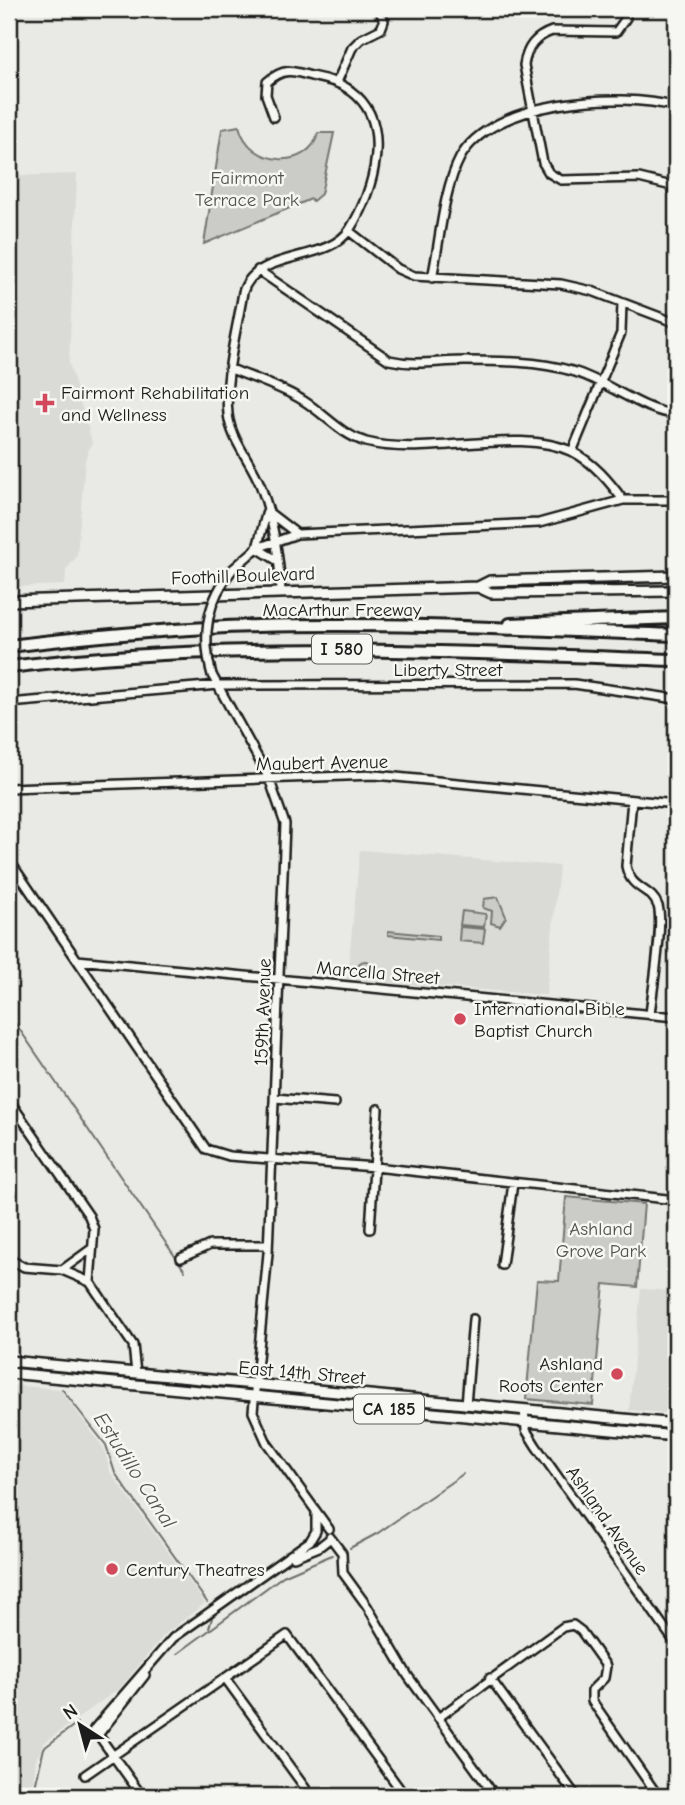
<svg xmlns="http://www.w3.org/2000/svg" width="685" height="1805" viewBox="0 0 685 1805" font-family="'Comic Neue',sans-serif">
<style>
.built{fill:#dadad6}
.green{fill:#cbcbc7;stroke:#747472;stroke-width:2}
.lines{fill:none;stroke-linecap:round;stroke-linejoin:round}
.stream{stroke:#6d6d6c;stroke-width:2}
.minor-casing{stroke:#1c1c1c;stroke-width:12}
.major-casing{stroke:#1c1c1c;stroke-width:14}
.highway-casing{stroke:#1c1c1c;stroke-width:16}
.minor{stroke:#f6f6f2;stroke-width:7}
.major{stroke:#f6f6f2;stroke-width:9}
.highway{stroke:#f6f6f2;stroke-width:10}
.minor-bridge-casing{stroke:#1c1c1c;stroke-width:12;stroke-linecap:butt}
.minor-bridge{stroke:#f6f6f2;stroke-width:7}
.poi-dot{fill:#d1495b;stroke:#f6f6f2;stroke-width:2.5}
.labels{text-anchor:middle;stroke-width:5;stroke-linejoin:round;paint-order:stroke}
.shield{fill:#f6f6f2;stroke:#5d5d5c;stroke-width:2}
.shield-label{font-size:18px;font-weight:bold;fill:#1c1c1c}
.park-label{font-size:19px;fill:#51514f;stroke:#f6f6f2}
.poi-label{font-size:19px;fill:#1c1c1c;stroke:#f6f6f2;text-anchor:start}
.street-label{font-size:19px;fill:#1c1c1c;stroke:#f6f6f2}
.water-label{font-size:21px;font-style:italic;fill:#525251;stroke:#f6f6f2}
</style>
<rect width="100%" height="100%" fill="#e9e9e5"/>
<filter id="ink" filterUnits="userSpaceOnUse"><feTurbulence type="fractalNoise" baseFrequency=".0143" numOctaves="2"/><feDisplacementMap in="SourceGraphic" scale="14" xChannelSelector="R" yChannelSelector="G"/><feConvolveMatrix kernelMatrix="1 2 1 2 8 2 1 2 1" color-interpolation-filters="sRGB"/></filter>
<g filter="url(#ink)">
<!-- built -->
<path class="built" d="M77 174 69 363 92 442 85 460 77 556 66 570 65 585 9 587V176Z
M360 850 559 866 546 995 347 979Z
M641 1289 676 1291V1414L629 1410Z
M9 1385 60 1389 104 1449 110 1472 205 1603 164 1635 121 1687 45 1742 36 1759 33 1782 24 1796H9Z"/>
<!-- green -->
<path class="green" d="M239 126C250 169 310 169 318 133H334L321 194 313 201 311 199 204 244 222 129Z
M498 897 506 917 500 926 491 923 492 911 483 908 484 899Z
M462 911 486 914 484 927 460 925Z
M460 927 485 929 483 943 459 941Z
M388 931 438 936V940L388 935Z
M357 969a8 8 0 1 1 16 0a8 8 0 1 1-16 0Z
M566 1197 644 1204 637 1287 604 1284 593 1405 526 1399 537 1280 559 1281Z"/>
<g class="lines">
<!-- stream -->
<path class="stream" d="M9 1014 185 1271
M62 1389 106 1445 115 1473 207 1602
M350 1548 378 1533 463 1474
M209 1628 212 1618
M177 1654 283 1576 332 1555
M29 1796 35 1787 44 1748 77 1723"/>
<defs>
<path id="minor" d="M623 9 626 18 616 32 552 31C535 37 527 47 524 65L543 163 549 173 561 180 639 178 676 187
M337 82 352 48 361 39 381 29 384 21 379 9
M274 117 266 95 267 82C283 68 292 70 311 76 325 79 340 82 351 91 394 122 374 191 350 229 328 264 256 249 243 292 237 331 224 375 228 414 231 441 252 462 261 487 273 519 279 557 281 591
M349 231 398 269 414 276 561 284 592 291 676 323
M258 270 389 360C415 366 438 361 465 361 500 361 538 361 572 371 606 380 645 413 676 414
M432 278C440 242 443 190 460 158 491 100 620 91 676 107
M231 369C255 379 282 387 304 401 326 415 340 434 366 442 428 458 518 426 573 452 594 463 609 481 623 500
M572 452 621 333 622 303
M278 561 257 548 267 511 297 534
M233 569 257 548 297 534 539 523 623 500H676
M212 675 269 778 285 824 268 1253 253 1412 267 1443 329 1529
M9 703 219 685 574 684 676 699
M9 788 375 775 676 804
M632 800 626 866C631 891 651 887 658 906 664 924 652 992 650 1015
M9 860 206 1149 229 1156 375 1167 676 1200
M77 960 676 1017
M275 1098 335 1103
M9 1100 89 1216 94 1229 90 1282 133 1345 136 1373
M370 1229 378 1109
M181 1258 210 1245H268
M9 1259 24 1267 62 1270 90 1282
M502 1265 513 1183
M62 1270 91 1249
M466 1405 473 1319
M524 1410 526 1430 536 1446 676 1644
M330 1537 342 1553 343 1573 367 1606 408 1676 495 1796
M294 1557 319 1547 328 1540
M225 1678 311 1796
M490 1678 576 1796
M438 1718 563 1627 573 1625 581 1631 606 1666 604 1678 592 1690V1701L658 1796
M98 1735 145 1675
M85 1775 287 1635 405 1796
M142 1796 94 1729 173 1638 310 1541 316 1531V1512"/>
<path id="major" d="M478 587 491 593 676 591
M9 601 478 587 490 581 676 576
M9 1361 676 1424
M9 1373 676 1436"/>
<path id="highway" d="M510 624 676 618
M9 646C92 636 174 628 257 626 397 622 537 630 676 635
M9 667C231 640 453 652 676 660"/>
</defs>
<!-- minor casing -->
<use href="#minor" class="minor-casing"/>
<!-- major casing -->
<use href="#major" class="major-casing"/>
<!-- highway casing -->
<use href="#highway" class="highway-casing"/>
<!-- minor -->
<use href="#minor" class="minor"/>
<!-- major -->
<use href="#major" class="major"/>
<!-- highway -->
<use href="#highway" class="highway"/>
<defs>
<path id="minor-bridge" d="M212 675C201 636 207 600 233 569"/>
</defs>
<!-- minor-bridge casing -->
<use href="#minor-bridge" class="minor-bridge-casing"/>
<!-- minor-bridge -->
<use href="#minor-bridge" class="minor-bridge"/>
</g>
</g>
<!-- markers -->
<g class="poi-dot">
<path d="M41.5 392.5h7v7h7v7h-7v7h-7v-7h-7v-7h7z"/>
<circle cx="460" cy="1019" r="7"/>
<circle cx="617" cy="1374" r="7"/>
<circle cx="112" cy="1569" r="7"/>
</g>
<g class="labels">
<!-- shield labels -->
<g class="shield">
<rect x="312" y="634.5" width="60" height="29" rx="5"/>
<rect x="354" y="1394.5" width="70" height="29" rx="5"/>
</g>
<g class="shield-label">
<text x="342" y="655">I 580</text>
<text x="389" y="1415">CA 185</text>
</g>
<!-- park labels -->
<g class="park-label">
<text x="247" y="184">Fairmont<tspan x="247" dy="22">Terrace Park</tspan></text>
<text x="601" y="1235">Ashland<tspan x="601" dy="22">Grove Park</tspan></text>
</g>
<!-- poi labels -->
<g class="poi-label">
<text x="61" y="399">Fairmont Rehabilitation<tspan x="61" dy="22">and Wellness</tspan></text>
<text x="474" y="1015">International Bible<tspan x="474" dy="22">Baptist Church</tspan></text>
<text x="603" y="1370" text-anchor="end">Ashland<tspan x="603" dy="22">Roots Center</tspan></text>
<text x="126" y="1576">Century Theatres</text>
</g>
<!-- street labels -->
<g class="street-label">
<text transform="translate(243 575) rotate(-2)" y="7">Foothill Boulevard</text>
<text x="342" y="616">MacArthur Freeway</text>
<text x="448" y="676">Liberty Street</text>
<text transform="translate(322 762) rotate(-1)" y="7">Maubert Avenue</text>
<text transform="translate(378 972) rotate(5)" y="7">Marcella Street</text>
<text transform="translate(262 1012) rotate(-88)" y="7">159th Avenue</text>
<text transform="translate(302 1372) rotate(5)" y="7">East 14th Street</text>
<text transform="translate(608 1520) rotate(55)" y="7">Ashland Avenue</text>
</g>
<!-- water labels -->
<g class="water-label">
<text transform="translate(135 1470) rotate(57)" y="7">Estudillo Canal</text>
</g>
</g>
<!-- margin -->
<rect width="685" height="1805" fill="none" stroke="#f6f6f2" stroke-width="35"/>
<rect x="18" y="18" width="650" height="1770" fill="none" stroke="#1c1c1c" stroke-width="2.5" filter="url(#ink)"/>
<!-- north arrow -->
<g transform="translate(80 1725) rotate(324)" stroke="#f6f6f2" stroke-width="5" paint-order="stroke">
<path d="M0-5L12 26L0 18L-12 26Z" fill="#1c1c1c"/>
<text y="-10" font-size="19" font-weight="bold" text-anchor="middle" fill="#1c1c1c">N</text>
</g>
</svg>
